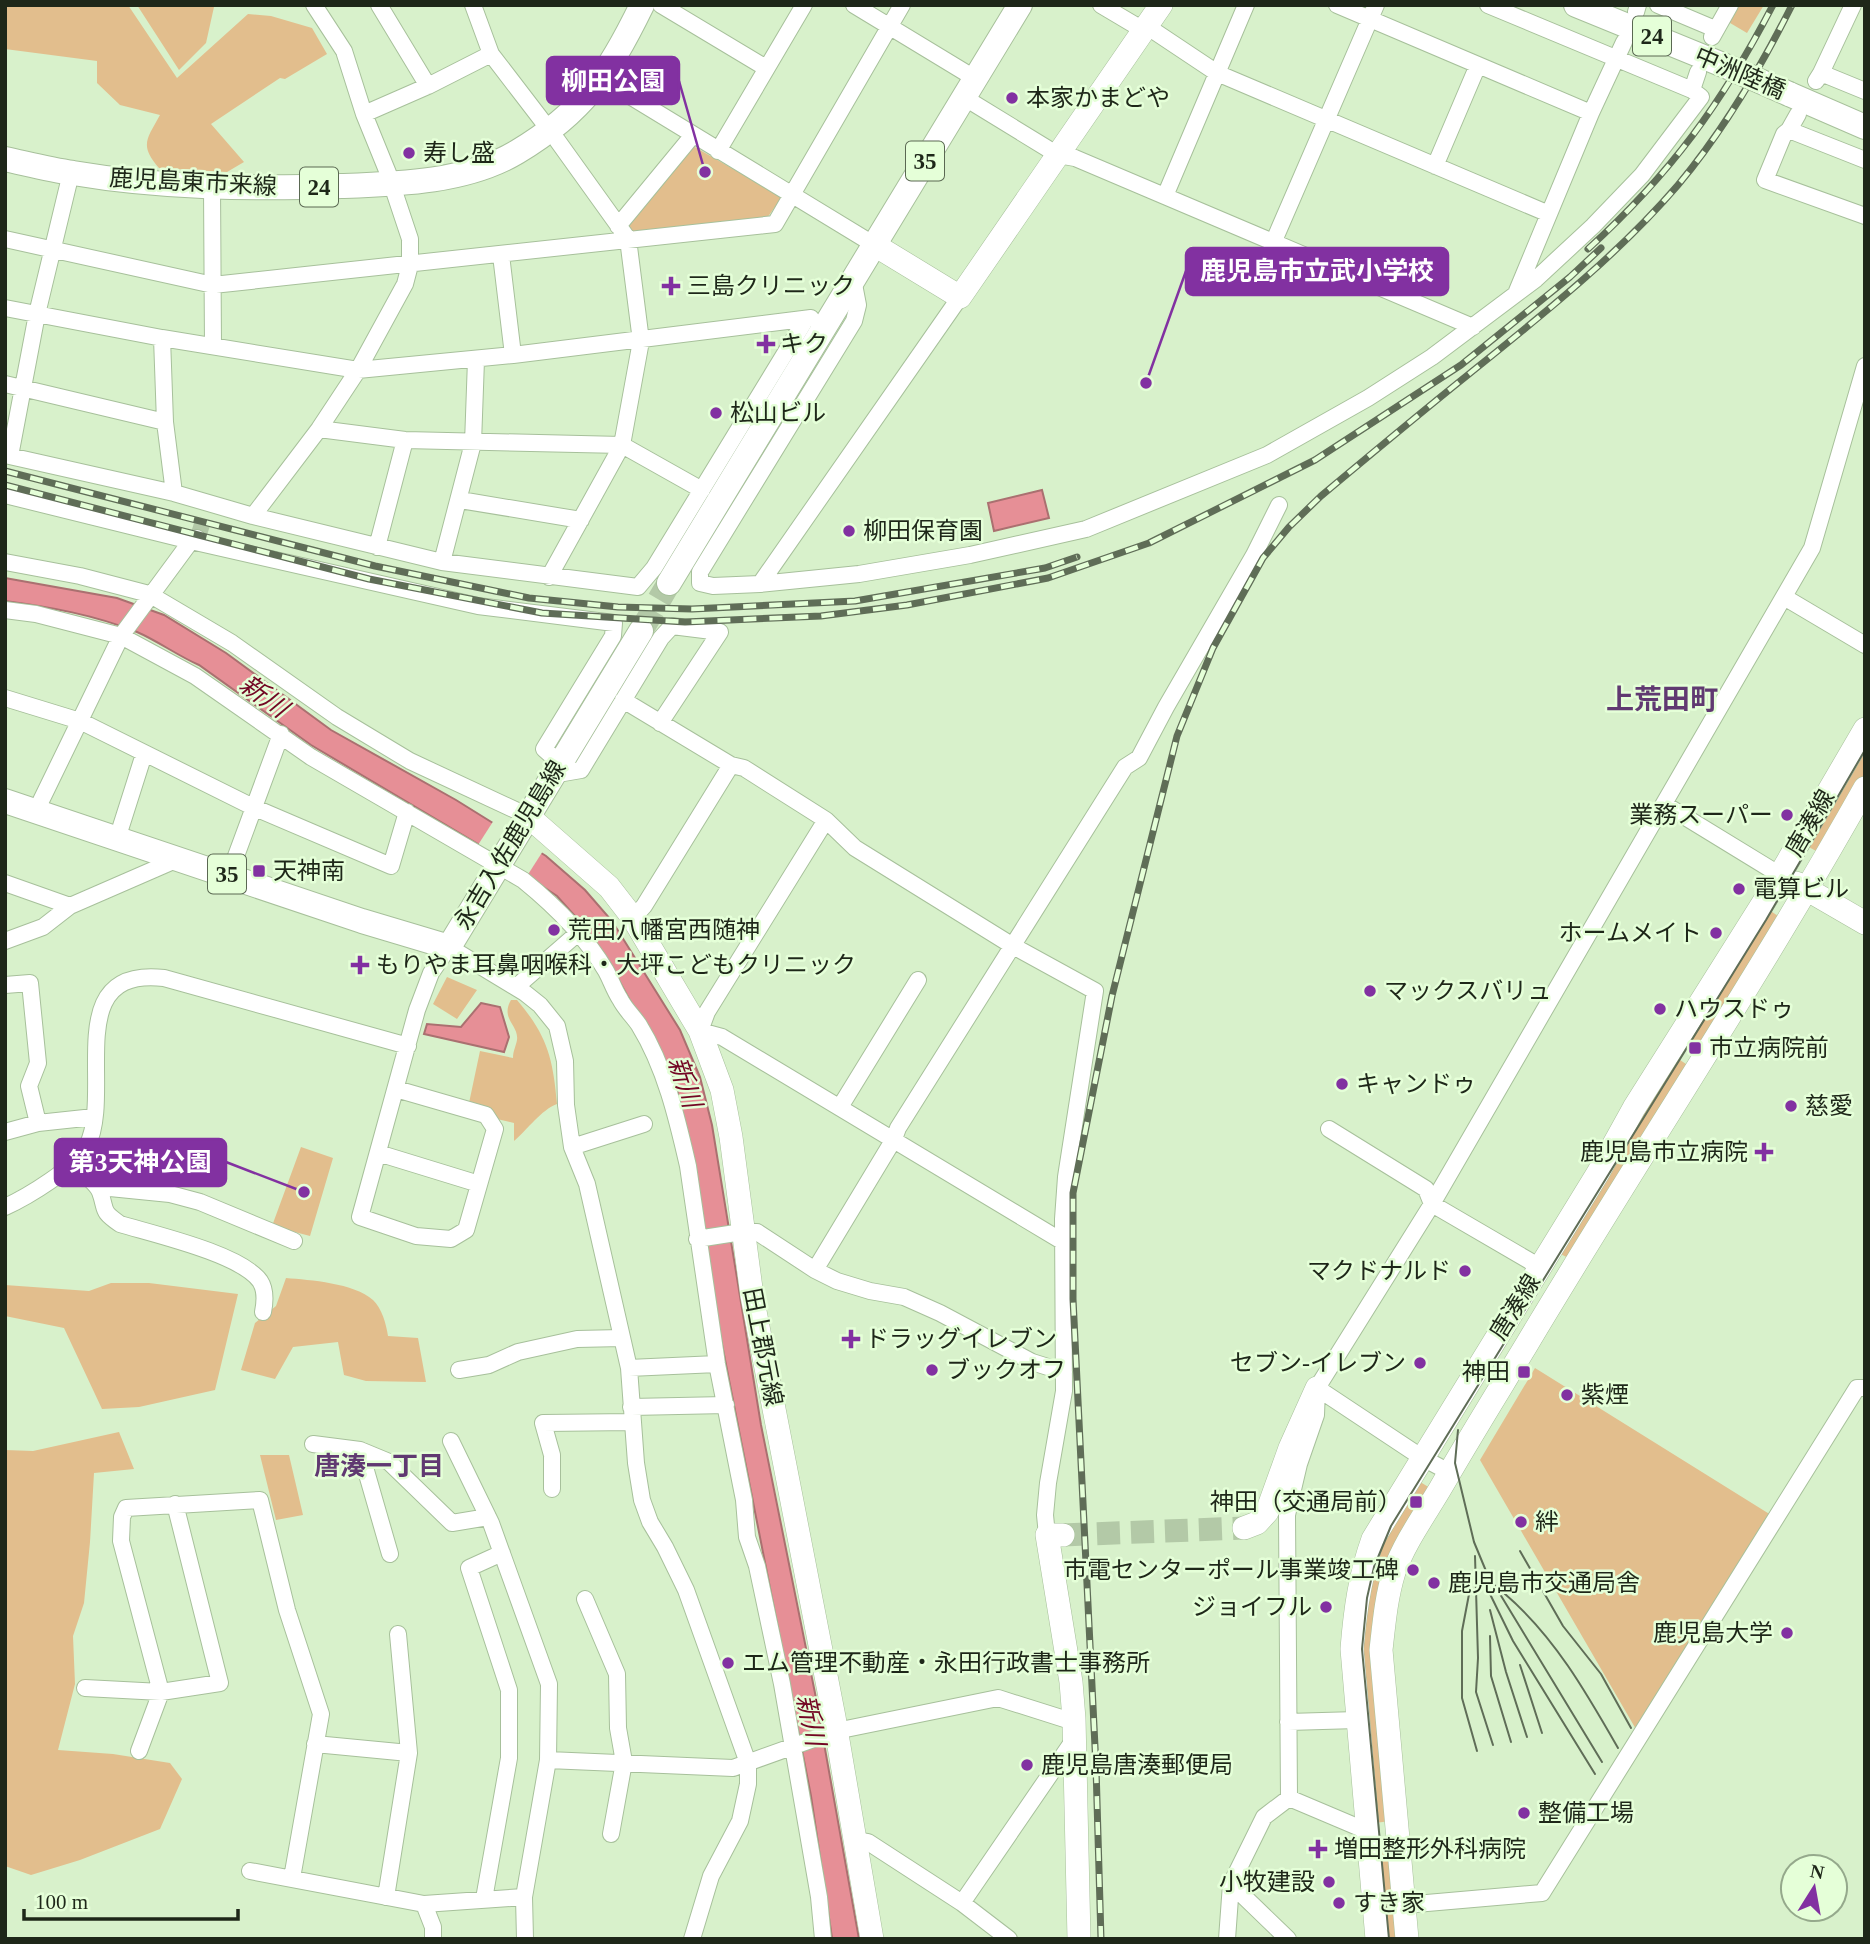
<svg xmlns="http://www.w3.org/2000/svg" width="1870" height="1944" viewBox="0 0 1870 1944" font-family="'Times New Roman','Noto Sans JP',serif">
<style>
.green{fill:#e2be8d}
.water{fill:#e68f96;stroke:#aa7070;stroke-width:2}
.pier{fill:#d8f1cb}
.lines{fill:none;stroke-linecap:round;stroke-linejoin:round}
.street-tunnel{stroke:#b3c9a7;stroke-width:16;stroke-dasharray:16 8;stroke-linecap:butt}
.secondary-tunnel{stroke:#b3c9a7;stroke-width:23;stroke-dasharray:23 11;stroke-linecap:butt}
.primary-tunnel{stroke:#b3c9a7;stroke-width:24;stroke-dasharray:24 12;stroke-linecap:butt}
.street-casing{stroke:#a7c09b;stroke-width:18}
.secondary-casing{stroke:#a7c09b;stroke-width:24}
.primary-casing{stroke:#a7c09b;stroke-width:26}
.street{stroke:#fff;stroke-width:16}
.secondary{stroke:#fff;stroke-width:23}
.primary{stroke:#fff;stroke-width:24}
.tram{stroke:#5f6d57;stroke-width:2}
.rail-casing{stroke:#5f6d57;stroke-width:7}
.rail{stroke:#e5ffd8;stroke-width:4.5;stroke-dasharray:13;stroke-linecap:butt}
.primary-bridge-casing{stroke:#a7c09b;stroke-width:26;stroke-linecap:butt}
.primary-bridge{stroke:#fff;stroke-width:24}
.poi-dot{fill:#8231a1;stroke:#e5ffd8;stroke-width:2.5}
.labels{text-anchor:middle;stroke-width:5;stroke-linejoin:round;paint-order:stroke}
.shield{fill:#e5ffd8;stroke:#5a6852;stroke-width:2}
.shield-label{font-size:23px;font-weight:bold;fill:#1e2719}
.street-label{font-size:24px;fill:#1e2719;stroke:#e5ffd8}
.poi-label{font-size:24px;fill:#1e2719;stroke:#e5ffd8;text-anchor:start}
.water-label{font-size:26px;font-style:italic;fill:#730724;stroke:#e5ffd8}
.neighbourhood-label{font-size:26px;font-weight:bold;fill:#603971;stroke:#e5ffd8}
.quarter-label{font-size:28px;font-weight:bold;fill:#603971;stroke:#e5ffd8}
.leader{fill:none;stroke:#8231a1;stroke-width:2.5}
.callout-dot{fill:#8231a1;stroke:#e5ffd8;stroke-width:2.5}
.callout{fill:#8231a1;stroke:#8231a1;stroke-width:2.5}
.callout-label{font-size:26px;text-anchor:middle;font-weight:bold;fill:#fff}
</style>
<rect width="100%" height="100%" fill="#d8f1cb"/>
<!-- green -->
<path class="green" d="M5 5H128L177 78 248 14 271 16 312 28 327 54 285 79 280 78 211 124 244 162 227 172 159 168C139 145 147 139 160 115L120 105 97 83V61L5 49Z
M137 5H212L214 7 206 43 179 70Z
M1734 5H1764L1747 33 1725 20Z
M693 146 782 197 767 218 634 234 626 226Z
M1865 744V774L1818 852 1805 845Z
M1769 910 1781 918 1698 1054 1685 1047Z
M447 977 477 990 457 1019 433 1004Z
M511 1000H517C547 1035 553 1058 557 1104 541 1110 528 1129 514 1141V1123L497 1119 491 1109 469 1103 480 1051 513 1058C513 1051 516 1046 517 1040 519 1025 500 1019 511 1000Z
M1677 1058 1689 1066 1570 1259 1557 1252Z
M301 1147 333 1158 310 1236 272 1226Z
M286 1278C310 1280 354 1283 373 1300 382 1309 386 1323 388 1336L418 1338 426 1382 366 1381 344 1375 338 1342 293 1347 275 1379 241 1370 255 1323 276 1306Z
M111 1283H149L238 1294 215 1390 139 1407 102 1409 64 1328 5 1316V1285L89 1291Z
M1535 1368 1771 1515 1637 1731 1480 1460Z
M119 1432 134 1469 94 1473 90 1542 84 1603 73 1636 75 1684 58 1750 113 1754 170 1763 182 1779 160 1829 80 1860 31 1875 5 1866V1450L33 1451Z
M260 1455H289L303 1515 276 1520Z
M1417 1480 1430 1488 1385 1569 1390 1821 1375 1823 1360 1650 1371 1564Z
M1391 1846 1400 1939H1385L1376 1847Z"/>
<!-- water -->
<path class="water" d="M1042 490 1049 518 994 531 988 503Z
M5 578 117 598 164 615 226 653 331 730 456 800 546 856 585 890 612 921 680 1030 700 1077 712 1125 761 1425 815 1693 859 1939 832 1938 811 1796 717 1319 693 1163 676 1084 611 966 584 926 557 896 478 844 311 745 199 665C178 656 158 641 137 632 95 615 50 607 5 601Z
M481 1003 500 1007 509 1037 504 1052 424 1034 427 1024 461 1027Z"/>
<!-- pier -->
<path class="pier" d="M494 820 543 851 527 876 478 845Z"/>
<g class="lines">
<!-- street-tunnel -->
<path class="street-tunnel" d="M198 537 205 515"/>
<!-- secondary-tunnel -->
<path class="secondary-tunnel" d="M1063 1535 1244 1528"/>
<!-- primary-tunnel -->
<path class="primary-tunnel" d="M641 631 669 583"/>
<defs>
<path id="street" d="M379 5 428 86
M473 5 491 54 557 140 628 239 641 341 622 445 549 577
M661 5 766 68
M854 5 976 79
M1101 5 1133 24 1154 31 1217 73 1549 214
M1337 5 1591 113
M1658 5 1715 29
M1636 12 1638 5
M1712 37 1730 5
M1821 73 1853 5
M602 79 873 244
M1816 81 1821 73 1865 91
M1692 90 1698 72
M965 98 1058 155 1075 158 1473 327
M364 114 428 86 491 54
M1798 114 1789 130 1865 160
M1789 130 1784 134 1765 180 1865 216
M718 151 804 5
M1435 166 1478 65
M212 187 213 346
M1165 196 1246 5
M618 226 693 135
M5 239 213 285 775 224 902 5
M501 255 513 355
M853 279 858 305 854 321 700 572V583L713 586 760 584 859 574 970 555 1086 529 1267 455 1368 398 1432 357 1536 279 1593 226 1642 175 1701 97 1692 90 1488 5
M1257 280 1376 5
M1517 291 1591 113 1624 42
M5 308 162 338 358 370 513 355 811 318
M162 338 165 422 174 493
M5 384 165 422
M319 429 405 440 622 445 702 490
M5 455 174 493 253 516 442 562 638 587 654 568 806 319
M10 456 37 314 71 173
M5 495 191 541 478 606 614 623 613 636 544 749 560 763
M460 500 581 520
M253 516 319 429 358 370 405 284 410 265V239L388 173 364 114 344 51 314 5
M377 547 405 440
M5 562 80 576 149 594 232 643 337 717 410 761 528 816
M442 562 473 443 476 360
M760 584 960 297
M1784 597 1865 645
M5 610 36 614 121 636 195 676 311 757 523 880C555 906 585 935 606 971 611 980 614 990 620 999 625 1009 633 1016 639 1025 665 1067 677 1118 688 1166L717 1364 744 1500 747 1537 757 1566 782 1684 819 1897 823 1939
M5 698 80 721 253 807 391 866 407 812
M623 700 731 765 744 768 826 820 707 1012 700 1031 722 1037 1065 1243
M552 775 581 770 661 638 672 626 720 632 660 723
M1664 804 1780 875
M36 811 121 636 191 541 197 538
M826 820 855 848 1013 946 1095 991 1066 1177 1063 1219 1064 1391 1048 1483 1045 1515 1047 1535
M117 839 144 754
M229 875 281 734
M5 883 70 906
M633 918 644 906 731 765
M5 941 43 927 70 906 178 859
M5 985 30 983 38 1063 29 1086 38 1123
M516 987 578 933
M396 1089 486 1115 495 1129 466 1230 451 1239 416 1236 360 1217 417 1010 431 973 449 947 525 993 540 1005 557 1026 565 1061 566 1105 572 1147 587 1184 629 1368 636 1463 642 1500 650 1522 665 1547 686 1590 748 1763V1784L740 1821 711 1876 692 1939
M840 1107 918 980
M1329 1129 1426 1189 1432 1204 1540 1267
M5 1132 38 1123 94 1117
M572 1147 644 1124
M378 1153 479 1184
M71 1164C80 1171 96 1182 100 1192 107 1211 100 1210 120 1224 153 1234 241 1254 260 1281 266 1290 265 1302 263 1312
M99 1190 110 1188 170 1194 200 1202 294 1241
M5 1207C27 1197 77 1167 87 1146 115 1091 59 966 164 978L408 1046
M697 1239 742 1232H757L815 1270 837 1281 870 1291 904 1297 940 1313 1032 1362 1064 1372
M815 1270 894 1139 898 1128 1125 767 1139 758 1166 707 1254 555 1279 505
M629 1368 717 1364
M459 1370 489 1365 518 1352 577 1339 622 1338
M1317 1388 1421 1457 1449 1472
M631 1407 726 1405
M451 1441 491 1523 549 1684 548 1760 524 1897 525 1939
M313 1444 360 1450 389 1462 452 1523 488 1517
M360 1450 390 1554
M552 1489V1455L543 1423 633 1422
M585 1599 617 1674 618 1728 624 1762 611 1834
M85 1688 161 1692 220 1683 175 1504
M1288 1722 1357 1720
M315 1744 409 1753
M139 1751 161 1692 121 1541 122 1517 126 1508 260 1500 287 1610 321 1714 292 1878
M548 1760 733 1768 836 1731 998 1698 1074 1722
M1289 1798 1367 1831
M857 1840 868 1842 962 1903 1009 1939
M250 1871 424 1904 524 1897
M1231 1884 1288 1939
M386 1897 409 1753 398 1634
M484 1899 509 1758V1690L469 1568 502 1553
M962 1903 1075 1738
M424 1904 433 1927V1939
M1404 1905 1542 1893 1857 1388H1865
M1227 1939 1231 1884 1264 1817 1289 1798 1287 1515 1299 1464 1316 1415 1317 1388 1432 1204 1812 548 1865 366"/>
<path id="secondary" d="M873 244 960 297 1161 5
M528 816 609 887 633 918 700 1031 722 1090 731 1137 752 1296 834 1717 872 1939
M1796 883 1865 923
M1244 1528 1257 1523 1267 1512 1290 1448 1317 1388
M1063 1535H1047L1071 1682 1074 1719 1079 1939
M1377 1939 1352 1649C1355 1610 1360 1575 1373 1539L1598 1173 1634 1108 1767 897 1865 729
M1407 1939 1381 1650C1384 1624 1386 1598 1394 1572 1405 1542 1424 1516 1440 1489 1468 1440 1498 1392 1527 1344 1638 1158 1759 977 1865 788"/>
<path id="primary" d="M1576 5 1728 67
M1789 94 1865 127
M5 159C28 164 50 170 73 173 161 188 252 189 342 186 400 184 467 182 517 152 584 112 609 73 642 5
M669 583 1020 5
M5 801 362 921 449 947 641 631"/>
</defs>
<!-- street casing -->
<use href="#street" class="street-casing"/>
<!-- secondary casing -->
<use href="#secondary" class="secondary-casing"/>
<!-- primary casing -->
<use href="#primary" class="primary-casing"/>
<!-- street -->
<use href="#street" class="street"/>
<!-- secondary -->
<use href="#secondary" class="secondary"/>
<!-- primary -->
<use href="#primary" class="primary"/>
<!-- tram -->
<path class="tram" d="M1458 1430 1455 1463 1474 1542 1486 1571 1602 1762
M1520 1551 1563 1626 1601 1674 1631 1728
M1475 1556 1478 1658 1476 1692 1493 1745
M1470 1589 1462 1631V1698L1477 1751
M1488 1590 1513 1641 1595 1774
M1505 1594C1554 1636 1586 1692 1618 1748
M1490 1610 1506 1672 1527 1737
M1490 1636 1491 1676 1511 1742
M1520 1665 1542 1733
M1389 1939 1362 1649 1367 1598 1374 1567 1391 1526 1766 920 1865 750"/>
<defs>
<path id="rail" d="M1588 249C1671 173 1721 105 1773 5
M5 471 375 566 529 598 618 607 692 609 855 601 1045 568 1077 557
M5 485 369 579 542 613 685 622 821 616 907 605 1048 578 1149 543 1315 460 1461 365 1570 277 1601 248
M1101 1939 1096 1767 1073 1299V1193L1112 996 1177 736 1213 648 1263 558 1289 527 1321 496C1370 455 1419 414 1469 374 1542 315 1617 256 1678 185 1724 130 1760 69 1792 5"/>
</defs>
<!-- rail casing -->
<use href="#rail" class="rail-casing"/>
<!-- rail -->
<use href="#rail" class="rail"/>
<defs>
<path id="primary-bridge" d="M1728 67 1789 94"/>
</defs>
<!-- primary-bridge casing -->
<use href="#primary-bridge" class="primary-bridge-casing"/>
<!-- primary-bridge -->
<use href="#primary-bridge" class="primary-bridge"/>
</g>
<!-- markers -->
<g class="poi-dot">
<circle cx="1012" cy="98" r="7"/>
<circle cx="409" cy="153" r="7"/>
<path d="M667.5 275.5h7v7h7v7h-7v7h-7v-7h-7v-7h7z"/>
<path d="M762.5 333.5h7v7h7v7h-7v7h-7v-7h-7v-7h7z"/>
<circle cx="716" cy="413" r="7"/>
<circle cx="849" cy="531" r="7"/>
<circle cx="1787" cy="815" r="7"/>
<rect x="252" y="864" width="14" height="14" rx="3.5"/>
<circle cx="1739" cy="889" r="7"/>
<circle cx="554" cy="930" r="7"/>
<circle cx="1716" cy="933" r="7"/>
<path d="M356.5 954.5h7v7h7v7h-7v7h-7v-7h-7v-7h7z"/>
<circle cx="1370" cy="991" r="7"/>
<circle cx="1660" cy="1009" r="7"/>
<rect x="1688" y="1041" width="14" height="14" rx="3.5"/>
<circle cx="1342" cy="1084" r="7"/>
<circle cx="1791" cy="1106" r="7"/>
<path d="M1760.5 1141.5h7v7h7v7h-7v7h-7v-7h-7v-7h7z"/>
<circle cx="1465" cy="1271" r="7"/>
<path d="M847.5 1328.5h7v7h7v7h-7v7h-7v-7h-7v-7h7z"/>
<circle cx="1420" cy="1363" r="7"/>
<circle cx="932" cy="1370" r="7"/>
<rect x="1517" y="1365" width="14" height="14" rx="3.5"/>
<circle cx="1567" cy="1395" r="7"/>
<rect x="1409" y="1495" width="14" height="14" rx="3.5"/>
<circle cx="1521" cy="1522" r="7"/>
<circle cx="1413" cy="1570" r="7"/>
<circle cx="1434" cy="1583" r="7"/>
<circle cx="1326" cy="1607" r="7"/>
<circle cx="1787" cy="1633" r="7"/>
<circle cx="728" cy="1663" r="7"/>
<circle cx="1027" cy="1765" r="7"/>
<circle cx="1524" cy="1813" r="7"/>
<path d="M1314.5 1838.5h7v7h7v7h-7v7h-7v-7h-7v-7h7z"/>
<circle cx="1329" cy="1882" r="7"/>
<circle cx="1339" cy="1903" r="7"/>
</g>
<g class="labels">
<!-- shield labels -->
<g class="shield">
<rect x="1633" y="16.5" width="38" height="39" rx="5"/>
<rect x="906" y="141.5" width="38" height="39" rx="5"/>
<rect x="300" y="167.5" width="38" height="39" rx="5"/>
<rect x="208" y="854.5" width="38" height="39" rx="5"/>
</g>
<g class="shield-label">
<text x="1652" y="44">24</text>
<text x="925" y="169">35</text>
<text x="319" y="195">24</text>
<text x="227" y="882">35</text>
</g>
<!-- street labels -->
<g class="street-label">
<text transform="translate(1740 73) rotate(23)" y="8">中洲陸橋</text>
<text transform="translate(193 182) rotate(3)" y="8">鹿児島東市来線</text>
<text transform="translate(1810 823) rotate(-60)" y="8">唐湊線</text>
<text transform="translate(510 845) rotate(-59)" y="8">永吉入佐鹿児島線</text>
<text transform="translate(1515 1307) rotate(-58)" y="8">唐湊線</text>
<text transform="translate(763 1347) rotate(79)" y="8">田上郡元線</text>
</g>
<!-- poi labels -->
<g class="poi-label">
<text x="1026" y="106">本家かまどや</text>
<text x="423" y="161">寿し盛</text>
<text x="687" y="294">三島クリニック</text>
<text x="780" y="352">キク</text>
<text x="730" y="421">松山ビル</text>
<text x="863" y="539">柳田保育園</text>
<text x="1773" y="823" text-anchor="end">業務スーパー</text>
<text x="273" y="879">天神南</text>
<text x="1753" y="897">電算ビル</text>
<text x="568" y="938">荒田八幡宮西随神</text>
<text x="1702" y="941" text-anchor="end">ホームメイト</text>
<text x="376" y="973">もりやま耳鼻咽喉科・大坪こどもクリニック</text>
<text x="1384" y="999">マックスバリュ</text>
<text x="1674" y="1017">ハウスドゥ</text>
<text x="1709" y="1056">市立病院前</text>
<text x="1356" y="1092">キャンドゥ</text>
<text x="1805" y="1114">慈愛</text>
<text x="1748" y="1160" text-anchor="end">鹿児島市立病院</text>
<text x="1451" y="1279" text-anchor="end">マクドナルド</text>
<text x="865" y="1347">ドラッグイレブン</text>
<text x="1406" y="1371" text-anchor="end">セブン-イレブン</text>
<text x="946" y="1378">ブックオフ</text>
<text x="1510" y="1380" text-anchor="end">神田</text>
<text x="1581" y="1403">紫煙</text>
<text x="1402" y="1510" text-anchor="end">神田（交通局前）</text>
<text x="1535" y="1530">絆</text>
<text x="1399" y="1578" text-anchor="end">市電センターポール事業竣工碑</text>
<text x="1448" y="1591">鹿児島市交通局舎</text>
<text x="1312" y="1615" text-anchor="end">ジョイフル</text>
<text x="1773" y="1641" text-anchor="end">鹿児島大学</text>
<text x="742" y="1671">エム管理不動産・永田行政書士事務所</text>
<text x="1041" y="1773">鹿児島唐湊郵便局</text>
<text x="1538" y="1821">整備工場</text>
<text x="1334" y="1857">増田整形外科病院</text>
<text x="1315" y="1890" text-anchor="end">小牧建設</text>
<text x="1353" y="1911">すき家</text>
</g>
<!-- water labels -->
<g class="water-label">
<text transform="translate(264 696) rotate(36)" y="9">新川</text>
<text transform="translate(685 1082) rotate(71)" y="9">新川</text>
<text transform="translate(811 1720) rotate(78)" y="9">新川</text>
</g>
<!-- neighbourhood labels -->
<g class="neighbourhood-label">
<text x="379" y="1475">唐湊一丁目</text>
</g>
<!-- quarter labels -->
<g class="quarter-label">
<text x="1662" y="709">上荒田町</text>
</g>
</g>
<!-- callouts -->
<path class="leader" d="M705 172L679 81M1146 383L1186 271M304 1192L226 1162"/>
<g class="callout-dot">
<circle cx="705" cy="172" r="7"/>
<circle cx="1146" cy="383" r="7"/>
<circle cx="304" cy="1192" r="7"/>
</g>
<g class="callout">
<rect x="547" y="57" width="132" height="47" rx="7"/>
<rect x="1186" y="248" width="262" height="47" rx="7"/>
<rect x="55" y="1139" width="171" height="47" rx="7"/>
</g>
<g class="callout-label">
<text x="613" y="90">柳田公園</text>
<text x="1317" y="280">鹿児島市立武小学校</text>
<text x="140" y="1171">第3天神公園</text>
</g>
<!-- border -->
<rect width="1870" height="1944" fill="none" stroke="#1e2719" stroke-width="14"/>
<!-- north arrow -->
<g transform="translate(1814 1888) rotate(11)"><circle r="33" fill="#e5ffd8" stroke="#95a98c" stroke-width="2"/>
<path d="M0-5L12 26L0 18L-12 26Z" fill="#8231a1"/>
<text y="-10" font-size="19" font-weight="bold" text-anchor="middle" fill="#1e2719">N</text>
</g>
<!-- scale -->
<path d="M24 1909v10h214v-10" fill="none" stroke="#1e2719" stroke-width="3.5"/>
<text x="35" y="1909" font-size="21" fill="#1e2719" stroke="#e5ffd8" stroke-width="5" paint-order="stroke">100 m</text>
</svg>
